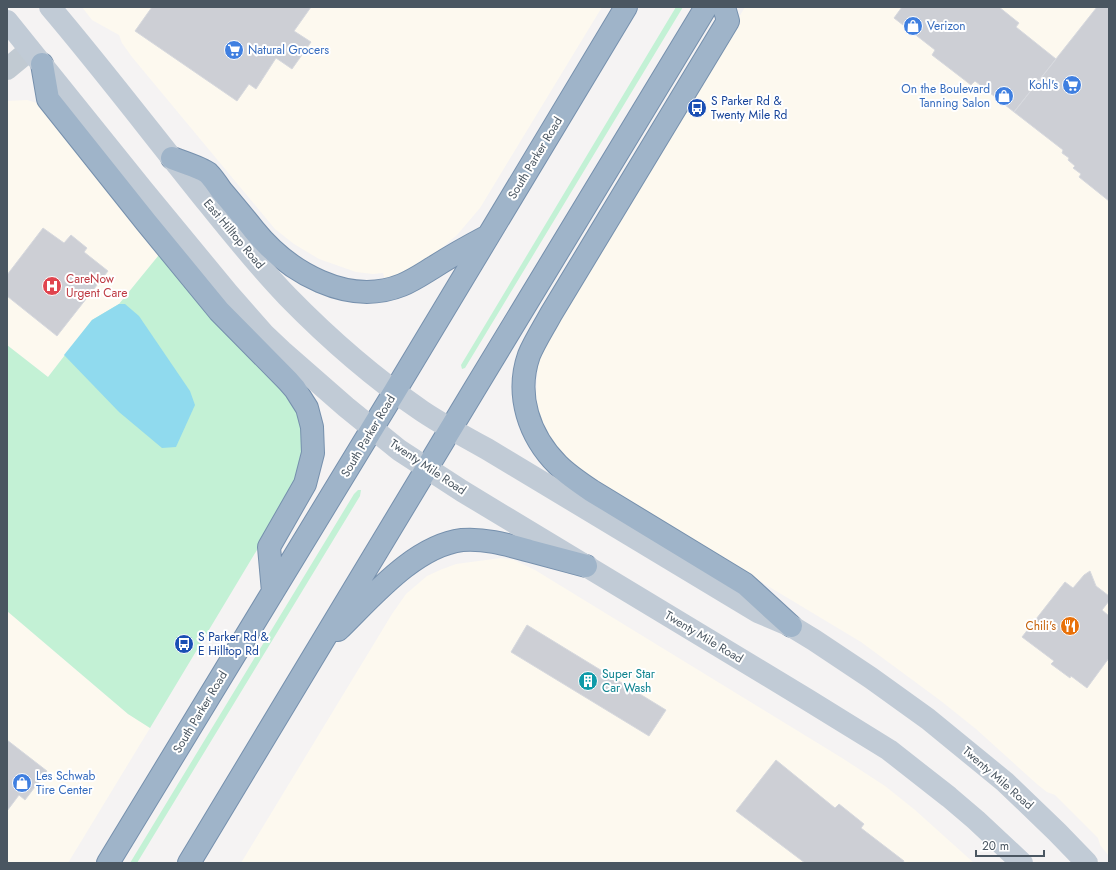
<svg xmlns="http://www.w3.org/2000/svg" width="1116" height="870" viewBox="0 0 1116 870" font-family="Jost,sans-serif">
<style>
.commercial{fill:#fdf9ef}
.green{fill:#c3f1d5}
.water{fill:#90daee}
.building{fill:#cdcfd5;stroke:#d7d9de}
.lines{fill:none;stroke-linecap:round;stroke-linejoin:round}
.trunk-casing{stroke:#7690ad;stroke-width:24}
.minor{stroke:#c1cad2;stroke-width:22}
.secondary{stroke:#c1cbd6;stroke-width:22}
.trunk{stroke:#9fb4c9;stroke-width:22}
.labels{text-anchor:middle;stroke-width:4;stroke-linejoin:round;paint-order:stroke}
.shop-label{font-size:12px;fill:#366cbe;stroke:#fff;text-anchor:start}
.transit-label{font-size:12px;fill:#164399;stroke:#fff;text-anchor:start}
.street-label{font-size:12px;fill:#4a5661;stroke:#fff}
.health-label{font-size:12px;fill:#be3a42;stroke:#fff;text-anchor:start}
.food-label{font-size:12px;fill:#c56008;stroke:#fff;text-anchor:end}
.culture-label{font-size:12px;fill:#0d838f;stroke:#fff;text-anchor:start}
</style>
<rect width="100%" height="100%" fill="#f5f3f3"/>
<!-- commercial -->
<path class="commercial" d="M82 7H602L480 208 457 235 424 263 394 278 385 280 383 273 373 274 356 272 319 259 294 244 275 229 132 57 122 43 119 35 92 20Z
M745 7H1109V856L1100 845 1098 838 1055 795 1047 792 1038 785 976 729 941 701 861 642 597 483 577 468 553 443 538 412 536 394 538 366 540 354 546 342Z
M27 100 37 103 45 109 163 250 119 304 92 320 48 377 7 345V101Z
M501 558 514 560 535 570 842 758 885 786 915 810 974 863H241L392 614 406 594 427 576 440 570 456 564Z
M7 611 128 714 150 728 68 863H7Z"/>
<!-- green -->
<path class="green" d="M676 7H683L465 368 462 369 461 365Z
M163 250 280 384 303 420 305 439 297 476 284 505 150 728 128 714 7 611V345L48 377 92 320 119 304Z
M358 490H361L360 496 137 863H130L354 494Z"/>
<!-- water -->
<path class="water" d="M119 304H125L139 316 190 391 195 405 176 447 162 448 119 412 64 355 92 320Z"/>
<!-- building -->
<path class="building" d="M152 7H311L294 31 311 42 292 69 276 58 256 89 249 84 237 101 135 31Z
M902 7H999L1019 23 1016 27 1056 59 1014 112 975 81 971 85 932 55 935 50 894 18Z
M1097 7H1109V201L1079 177 1081 174 1073 168 1075 166 1068 160 1069 158 1062 153 1063 150 1014 112Z
M43 228 64 243 71 235 87 248 84 252 108 271 57 336 7 296V275Z
M1090 571 1096 586 1109 596V601L1102 610 1109 616V658L1087 688 1071 676 1070 678 1051 664 1054 661 1022 637 1065 582 1073 588 1084 575Z
M527 625 666 710 649 736 511 652Z
M7 740 47 771 25 800 19 795 7 811Z
M776 760 835 808 839 804 864 824 861 828 904 861 903 863H805L736 811Z"/>
<g class="lines">
<defs>
<path id="trunk" d="M724 7 728 21 551 314C544 327 535 341 529 355 515 395 529 436 558 465 568 475 580 483 592 491L745 584 791 626
M42 64 48 99 146 222 219 311 288 381 295 389 307 408 312 427 313 453 305 484 269 547 273 592
M172 158C180 161 202 168 208 173 213 178 217 184 221 190 232 203 243 216 254 230 288 272 348 307 402 285 414 280 424 273 434 267 451 256 469 246 486 237
M338 630C371 598 414 546 462 540 485 538 508 545 530 551 549 556 568 561 586 566
M108 863 395 391 626 7
M189 863 474 390 706 7"/>
</defs>
<!-- trunk casing -->
<use href="#trunk" class="trunk-casing"/>
<!-- minor -->
<path class="minor" d="M7 69 30 50"/>
<!-- secondary -->
<path class="secondary" d="M50 7C101 67 149 130 198 191 227 227 256 264 288 297 329 339 374 378 422 411 443 425 465 437 487 449L758 612 791 626 814 640 871 678 928 719 1005 782 1057 832 1087 863
M7 21 143 190 228 293 264 334 282 351 346 407 399 450 462 491 808 700 889 750 949 797 976 820 1022 863"/>
<!-- trunk -->
<use href="#trunk" class="trunk"/>
</g>
<!-- icons -->
<defs>
<symbol id="shop-disc" viewBox="-11 -11 22 22"><circle r="9.5" fill="#3f7fe0" stroke="#fff"/><path d="M-5-2.5h2.3a2.7 3.5 0 0 1 5.4 0H5L5.5 6h-11ZM-1.5-2.5h3a1.5 2.3 0 0 0-3 0Z" fill="#fff"/></symbol>
<symbol id="supermarket-disc" viewBox="-11 -11 22 22"><circle r="9.5" fill="#3f7fe0" stroke="#fff"/><path d="M-6-5.5h2.5l.6 2H6L4.5 2H-2.5L-4.4-4H-6ZM-1.5 3.2a1.3 1.3 0 1 0 .1 0ZM3 3.2a1.3 1.3 0 1 0 .1 0Z" fill="#fff"/></symbol>
<symbol id="bus-disc" viewBox="-11 -11 22 22"><circle r="9.5" fill="#1a4fb4" stroke="#fff"/><path d="M-5-6H5V4H4V6H2V4H-2V6H-4V4H-5ZM-3.5-4V0h7V-4ZM-3.5 1.2v1.5H-2V1.2ZM2 1.2v1.5H3.5V1.2Z" fill="#fff"/></symbol>
<symbol id="hospital-disc" viewBox="-11 -11 22 22"><circle r="9.5" fill="#e0444e" stroke="#fff"/><path d="M-5-5h3v3.5h4V-5h3V5h-3V1.5h-4V5h-3Z" fill="#fff"/></symbol>
<symbol id="restaurant-disc" viewBox="-11 -11 22 22"><circle r="9.5" fill="#e8710a" stroke="#fff"/><path d="M-5-6h1v4h1v-4h1v4h1v-4h1v5L-1.5 .5V6h-2V.5L-5-1ZM5-6V6H3V1.5H1.5Q1.5-4 5-6Z" fill="#fff"/></symbol>
<symbol id="building-disc" viewBox="-11 -11 22 22"><circle r="9.5" fill="#0f9aa8" stroke="#fff"/><path d="M-4-6H4V6H1V3H-1V6H-4ZM-2.5-4.3h1.7v1.8h-1.7ZM.8-4.3h1.7v1.8H.8ZM-2.5-1h1.7V.8h-1.7ZM.8-1h1.7V.8H.8Z" fill="#fff"/></symbol>
</defs>
<g fill-rule="evenodd">
<use href="#shop-disc" x="902" y="15" width="22" height="22"/>
<use href="#supermarket-disc" x="223" y="39" width="22" height="22"/>
<use href="#supermarket-disc" x="1061" y="74" width="22" height="22"/>
<use href="#shop-disc" x="993" y="85" width="22" height="22"/>
<use href="#bus-disc" x="686" y="97" width="22" height="22"/>
<use href="#hospital-disc" x="41" y="275" width="22" height="22"/>
<use href="#restaurant-disc" x="1059" y="615" width="22" height="22"/>
<use href="#bus-disc" x="173" y="633" width="22" height="22"/>
<use href="#building-disc" x="577" y="670" width="22" height="22"/>
<use href="#shop-disc" x="11" y="772" width="22" height="22"/>
</g>
<g class="labels">
<!-- shop labels -->
<g class="shop-label">
<text x="927" y="30">Verizon</text>
<text x="248" y="54">Natural Grocers</text>
<text x="1058" y="89" text-anchor="end">Kohl's</text>
<text x="990" y="93" text-anchor="end">On the Boulevard<tspan x="990" dy="14">Tanning Salon</tspan></text>
<text x="36" y="780">Les Schwab<tspan x="36" dy="14">Tire Center</tspan></text>
</g>
<!-- transit labels -->
<g class="transit-label">
<text x="711" y="105">S Parker Rd &amp;<tspan x="711" dy="14">Twenty Mile Rd</tspan></text>
<text x="198" y="641">S Parker Rd &amp;<tspan x="198" dy="14">E Hilltop Rd</tspan></text>
</g>
<!-- street labels -->
<g class="street-label">
<text transform="translate(535 158) rotate(-59)" y="4">South Parker Road</text>
<text transform="translate(234 234) rotate(50)" y="4">East Hilltop Road</text>
<text transform="translate(368 436) rotate(-59)" y="4">South Parker Road</text>
<text transform="translate(428 467) rotate(34)" y="4">Twenty Mile Road</text>
<text transform="translate(704 637) rotate(31)" y="4">Twenty Mile Road</text>
<text transform="translate(200 712) rotate(-59)" y="4">South Parker Road</text>
<text transform="translate(998 778) rotate(41)" y="4">Twenty Mile Road</text>
</g>
<!-- health labels -->
<g class="health-label">
<text x="66" y="283">CareNow<tspan x="66" dy="14">Urgent Care</tspan></text>
</g>
<!-- food labels -->
<g class="food-label">
<text x="1056" y="630">Chili's</text>
</g>
<!-- culture labels -->
<g class="culture-label">
<text x="602" y="678">Super Star<tspan x="602" dy="14">Car Wash</tspan></text>
</g>
</g>
<!-- border -->
<rect width="1116" height="870" fill="none" stroke="#4a5661" stroke-width="16"/>
<!-- scale -->
<path d="M976 850v6h68v-6" fill="none" stroke="#4a5661" stroke-width="2"/>
<text x="982" y="850" font-size="12" fill="#4a5661" stroke="#ffffff" stroke-width="3" paint-order="stroke">20 m</text>
</svg>
